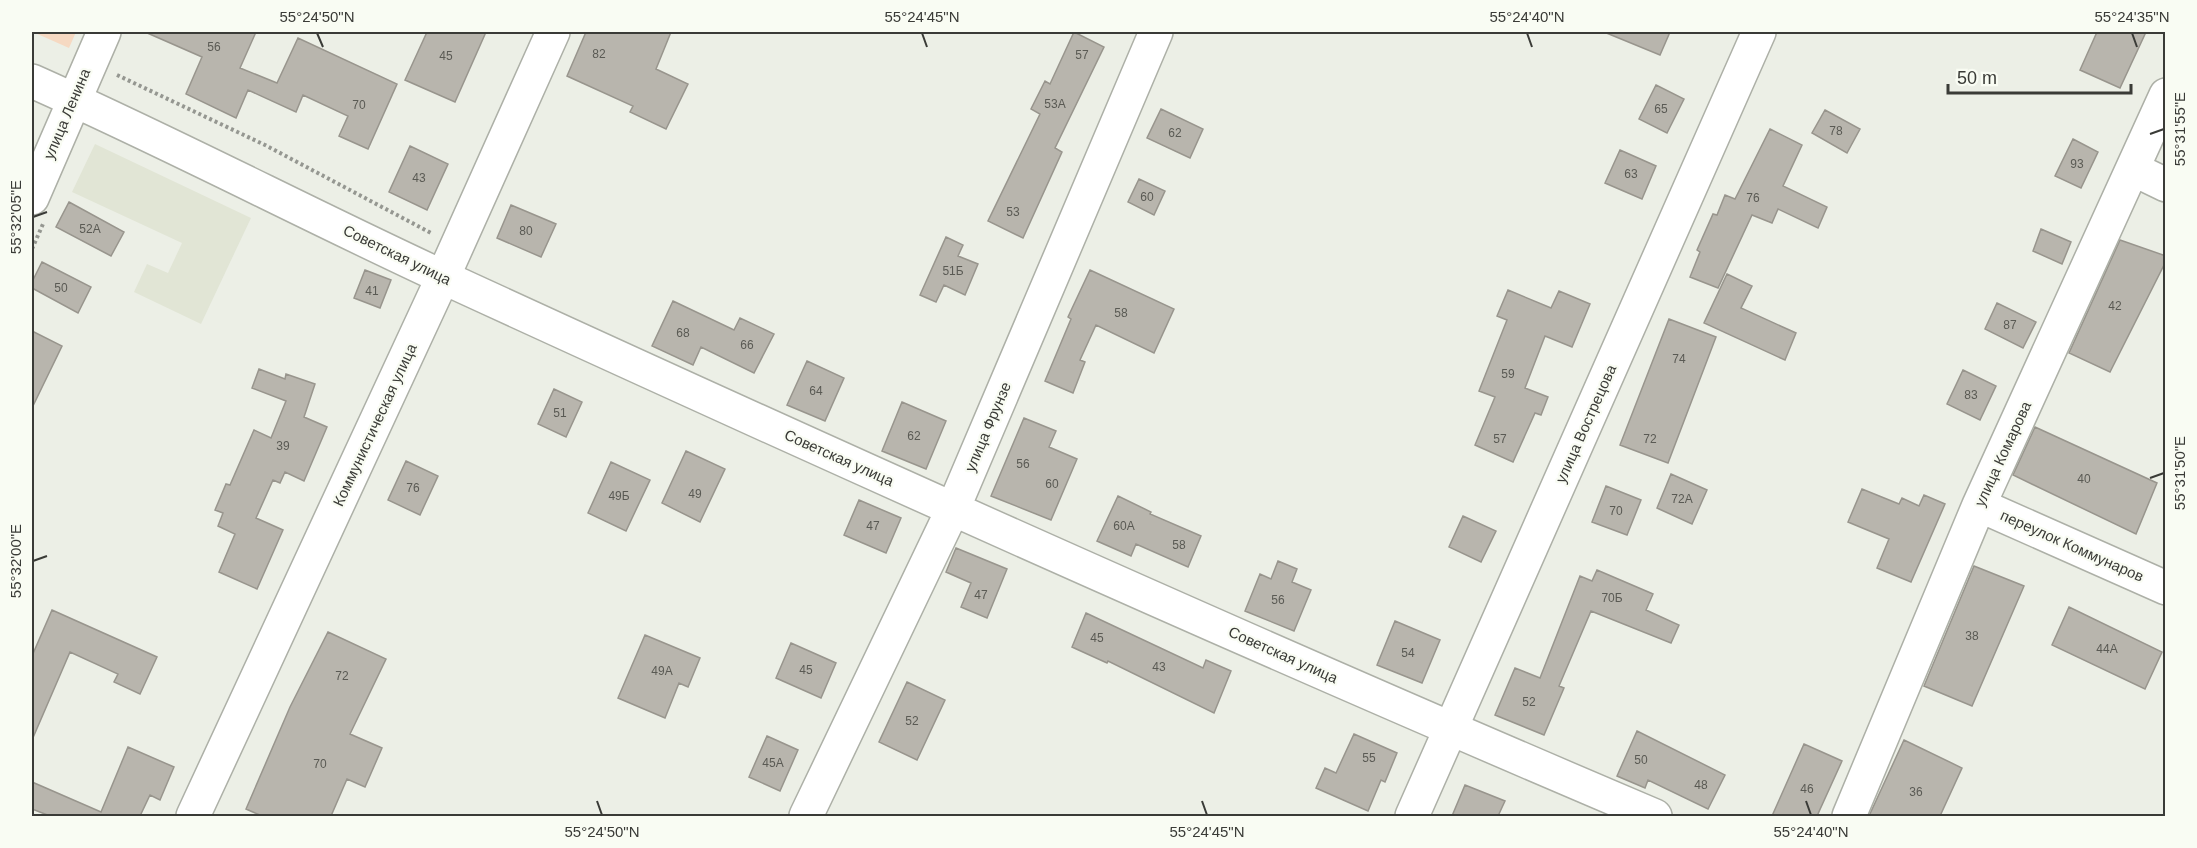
<svg xmlns="http://www.w3.org/2000/svg" width="2197" height="848" viewBox="0 0 2197 848" font-family="Arial,sans-serif">
<style>
.built{fill:#e1e5d5}
.green{fill:#f6d9c2}
.building{fill:#b8b5ad;stroke:#98958d;stroke-width:1.5}
.lines{fill:none;stroke-linecap:round;stroke-linejoin:round}
.minor-casing{stroke:#adb0a7;stroke-width:36}
.path{stroke:#959791;stroke-width:4;stroke-dasharray:3 3;stroke-linecap:butt}
.minor{stroke:#fff;stroke-width:33}
.ticks{fill:none;stroke:#3a3b37;stroke-width:2}
.labels{text-anchor:middle;stroke-width:4.5;stroke-linejoin:round;paint-order:stroke}
.number-label{font-size:12px;fill:#5a5a54}
.street-label{font-size:15px;fill:#3a3b37;stroke:#f9fcf3}
.neatline{fill:none;stroke:#3a3b37;stroke-width:2}
.ticks-label{font-size:15px;text-anchor:middle;fill:#3a3b37}
</style>
<rect width="100%" height="100%" fill="#ecefe6"/>
<!-- built -->
<path class="built" d="M95 144 251 218 201 324 134 292 147 264 168 273 182 243 72 192Z"/>
<!-- green -->
<path class="green" d="M33 32H76L69 48Z"/>
<!-- building -->
<path class="building" d="M145 32H256L240 68 277 83 298 38 397 84 368 149 339 136 348 116 303 95 296 112 248 90 236 118 186 94 202 57Z
M427 32H486L455 102 405 80Z
M586 32H671L656 69 688 84 666 129 630 112 633 106 567 76Z
M1074 32 1104 47 1055 148 1062 152 1023 238 988 221 1040 114 1031 109 1045 81 1050 84Z
M1604 32H1670L1660 55Z
M2097 32H2146L2120 88 2080 70Z
M1656 85 1684 99 1667 133 1639 119Z
M1161 109 1203 129 1190 158 1147 138Z
M1825 110 1860 129 1847 153 1812 133Z
M1770 129 1802 145 1783 186 1827 207 1818 228 1778 209 1772 223 1752 215 1718 288 1690 277 1700 252 1697 250 1713 214 1717 215 1725 195 1735 199Z
M2073 139 2098 152 2081 188 2055 176Z
M410 146 448 164 427 210 389 192Z
M1620 150 1656 166 1642 199 1605 183Z
M1139 179 1165 191 1154 215 1128 202Z
M69 202 124 232 111 256 56 227Z
M511 205 556 224 541 257 497 238Z
M2041 229 2071 242 2062 264 2033 251Z
M946 237 963 245 958 256 978 264 965 295 944 285 936 302 920 295Z
M2120 240 2166 256V261L2110 372 2069 353Z
M42 262 91 287 78 313 32 288V282Z
M365 270 391 280 380 308 354 298Z
M1090 270 1174 309 1154 353 1096 325 1080 360 1085 362 1073 393 1045 381 1071 319 1068 317Z
M1727 274 1752 286 1741 308 1796 333 1785 360 1704 323Z
M1508 290 1551 308 1559 291 1590 304 1572 347 1545 336 1525 388 1548 397 1541 415 1535 413 1513 462 1475 445 1495 397 1479 391 1507 320 1497 316Z
M673 301 734 330 740 318 774 334 754 373 701 347 693 365 652 346Z
M1997 303 2036 322 2023 348 1985 329Z
M1669 319 1716 337 1668 463 1620 445Z
M32 331 62 346 32 408Z
M807 361 844 378 825 421 787 405Z
M259 369 285 379 286 374 315 384 304 417 327 427 304 481 285 472 280 483 273 480 256 518 283 530 257 589 219 572 235 534 218 526 223 513 215 510 226 484 230 485 254 430 271 438 286 401 252 388Z
M1963 370 1996 386 1980 420 1947 404Z
M554 389 582 402 566 437 538 424Z
M902 402 946 421 926 469 882 451Z
M1024 418 1056 431 1049 447 1077 459 1051 520 991 496Z
M2035 427 2157 483 2136 534 2013 475Z
M686 451 725 469 700 522 662 503Z
M406 461 438 476 420 515 388 500Z
M611 462 650 480 626 531 588 513Z
M1671 474 1707 490 1692 524 1657 508Z
M1606 486 1641 500 1627 535 1592 522Z
M1862 489 1899 504 1902 498 1919 506 1924 495 1945 504 1911 582 1877 568 1889 539 1848 522Z
M1118 496 1151 512 1150 514 1201 536 1188 567 1136 544 1131 556 1097 541Z
M859 500 901 518 886 553 844 535Z
M1463 516 1496 531 1481 562 1449 547Z
M956 548 1007 569 987 618 961 607 971 583 946 572Z
M1278 561 1297 569 1292 582 1311 590 1294 631 1245 611 1260 574 1271 579Z
M1974 566 2024 586 1972 706 1924 686Z
M1597 570 1653 594 1646 610 1679 625 1671 643 1591 611 1559 686 1564 688 1544 735 1495 715 1515 668 1540 678 1580 576 1592 581Z
M2069 607 2162 652 2145 689 2052 645Z
M52 610 157 657 140 694 114 682 118 674 70 652 32 740V656Z
M1086 613 1203 668 1206 660 1231 671 1214 713 1108 661 1107 663 1072 647Z
M1395 621 1440 640 1422 683 1377 665Z
M328 632 386 659 350 734 382 748 365 787 347 779 331 816H262L246 809 290 707Z
M645 635 700 658 688 687 679 683 665 718 618 698Z
M791 643 836 663 821 698 776 678Z
M907 682 945 700 917 760 879 742Z
M1637 731 1725 775 1708 809 1648 780 1645 788 1617 776Z
M1354 734 1397 753 1385 782 1381 780 1368 811 1316 788 1325 768 1336 773Z
M767 736 798 750 780 791 749 777Z
M1904 740 1962 768 1940 816H1869Z
M1804 744 1842 761 1817 816H1772Z
M128 747 174 767 160 800 150 795 140 816H50L32 809V782L101 812Z
M1465 785 1505 801 1498 816H1452Z"/>
<g class="lines">
<defs>
<path id="minor" d="M32 81C176 145 316 219 460 285 856 467 1254 646 1655 816
M2133 169 2166 185
M32 198 104 32
M1979 505 2166 588
M193 816 443 277 553 32
M806 816 953 509 1156 32
M1412 816 1759 32
M1849 816 1979 505 2166 95"/>
</defs>
<!-- minor casing -->
<use href="#minor" class="minor-casing"/>
<!-- path -->
<path class="path" d="M117 75 265 145 431 233
M32 249 43 224"/>
<!-- minor -->
<use href="#minor" class="minor"/>
</g>
<!-- ticks -->
<path class="ticks" d="M317 33 323 47M922 33 927 47M1527 33 1532 47M2132 33 2137 47M2150 134 2164 129M33 217 47 212M2150 478 2164 473M33 561 47 556M597 801 602 815M1202 801 1207 815M1806 801 1811 815"/>
<g class="labels">
<!-- number labels -->
<g class="number-label">
<text x="214" y="51">56</text>
<text x="599" y="58">82</text>
<text x="1082" y="59">57</text>
<text x="446" y="60">45</text>
<text x="1055" y="108">53А</text>
<text x="359" y="109">70</text>
<text x="1661" y="113">65</text>
<text x="1836" y="135">78</text>
<text x="1175" y="137">62</text>
<text x="2077" y="168">93</text>
<text x="1631" y="178">63</text>
<text x="419" y="182">43</text>
<text x="1147" y="201">60</text>
<text x="1753" y="202">76</text>
<text x="1013" y="216">53</text>
<text x="90" y="233">52А</text>
<text x="526" y="235">80</text>
<text x="953" y="275">51Б</text>
<text x="61" y="292">50</text>
<text x="372" y="295">41</text>
<text x="2115" y="310">42</text>
<text x="1121" y="317">58</text>
<text x="2010" y="329">87</text>
<text x="683" y="337">68</text>
<text x="747" y="349">66</text>
<text x="1679" y="363">74</text>
<text x="1508" y="378">59</text>
<text x="816" y="395">64</text>
<text x="1971" y="399">83</text>
<text x="560" y="417">51</text>
<text x="914" y="440">62</text>
<text x="1500" y="443">57</text>
<text x="1650" y="443">72</text>
<text x="283" y="450">39</text>
<text x="1023" y="468">56</text>
<text x="2084" y="483">40</text>
<text x="1052" y="488">60</text>
<text x="413" y="492">76</text>
<text x="695" y="498">49</text>
<text x="619" y="500">49Б</text>
<text x="1682" y="503">72А</text>
<text x="1616" y="515">70</text>
<text x="873" y="530">47</text>
<text x="1124" y="530">60А</text>
<text x="1179" y="549">58</text>
<text x="981" y="599">47</text>
<text x="1612" y="602">70Б</text>
<text x="1278" y="604">56</text>
<text x="1972" y="640">38</text>
<text x="1097" y="642">45</text>
<text x="2107" y="653">44А</text>
<text x="1408" y="657">54</text>
<text x="1159" y="671">43</text>
<text x="806" y="674">45</text>
<text x="662" y="675">49А</text>
<text x="342" y="680">72</text>
<text x="1529" y="706">52</text>
<text x="912" y="725">52</text>
<text x="1369" y="762">55</text>
<text x="1641" y="764">50</text>
<text x="773" y="767">45А</text>
<text x="320" y="768">70</text>
<text x="1701" y="789">48</text>
<text x="1807" y="793">46</text>
<text x="1916" y="796">36</text>
</g>
<!-- street labels -->
<g class="street-label">
<text transform="translate(67 114) rotate(-67)" y="5">улица Ленина</text>
<text transform="translate(397 255) rotate(26)" y="5">Советская улица</text>
<text transform="translate(1586 424) rotate(-66)" y="5">улица Вострецова</text>
<text transform="translate(375 425) rotate(-65)" y="5">Коммунистическая улица</text>
<text transform="translate(988 427) rotate(-67)" y="5">улица Фрунзе</text>
<text transform="translate(2003 454) rotate(-65)" y="5">улица Комарова</text>
<text transform="translate(839 458) rotate(24)" y="5">Советская улица</text>
<text transform="translate(2072 546) rotate(24)" y="5">переулок Коммунаров</text>
<text transform="translate(1283 655) rotate(24)" y="5">Советская улица</text>
</g>
</g>
<!-- border -->
<rect width="2197" height="848" fill="none" stroke="#f9fcf3" stroke-width="66"/>
<!-- scale -->
<path d="M1948 84v9h183v-9" fill="none" stroke="#3a3b37" stroke-width="3"/>
<text x="1957" y="84" font-size="18" fill="#3a3b37" stroke="#f9fcf3" stroke-width="4.5" paint-order="stroke">50 m</text>
<rect x="33" y="33" width="2131" height="782" class="neatline"/>
<g class="ticks-label">
<text x="317" y="22">55°24'50"N</text>
<text x="922" y="22">55°24'45"N</text>
<text x="1527" y="22">55°24'40"N</text>
<text x="2132" y="22">55°24'35"N</text>
<text transform="translate(2180 129) rotate(-90)" y="5">55°31'55"E</text>
<text transform="translate(16 217) rotate(-90)" y="5">55°32'05"E</text>
<text transform="translate(2180 473) rotate(-90)" y="5">55°31'50"E</text>
<text transform="translate(16 561) rotate(-90)" y="5">55°32'00"E</text>
<text x="602" y="837">55°24'50"N</text>
<text x="1207" y="837">55°24'45"N</text>
<text x="1811" y="837">55°24'40"N</text>
</g>
</svg>
